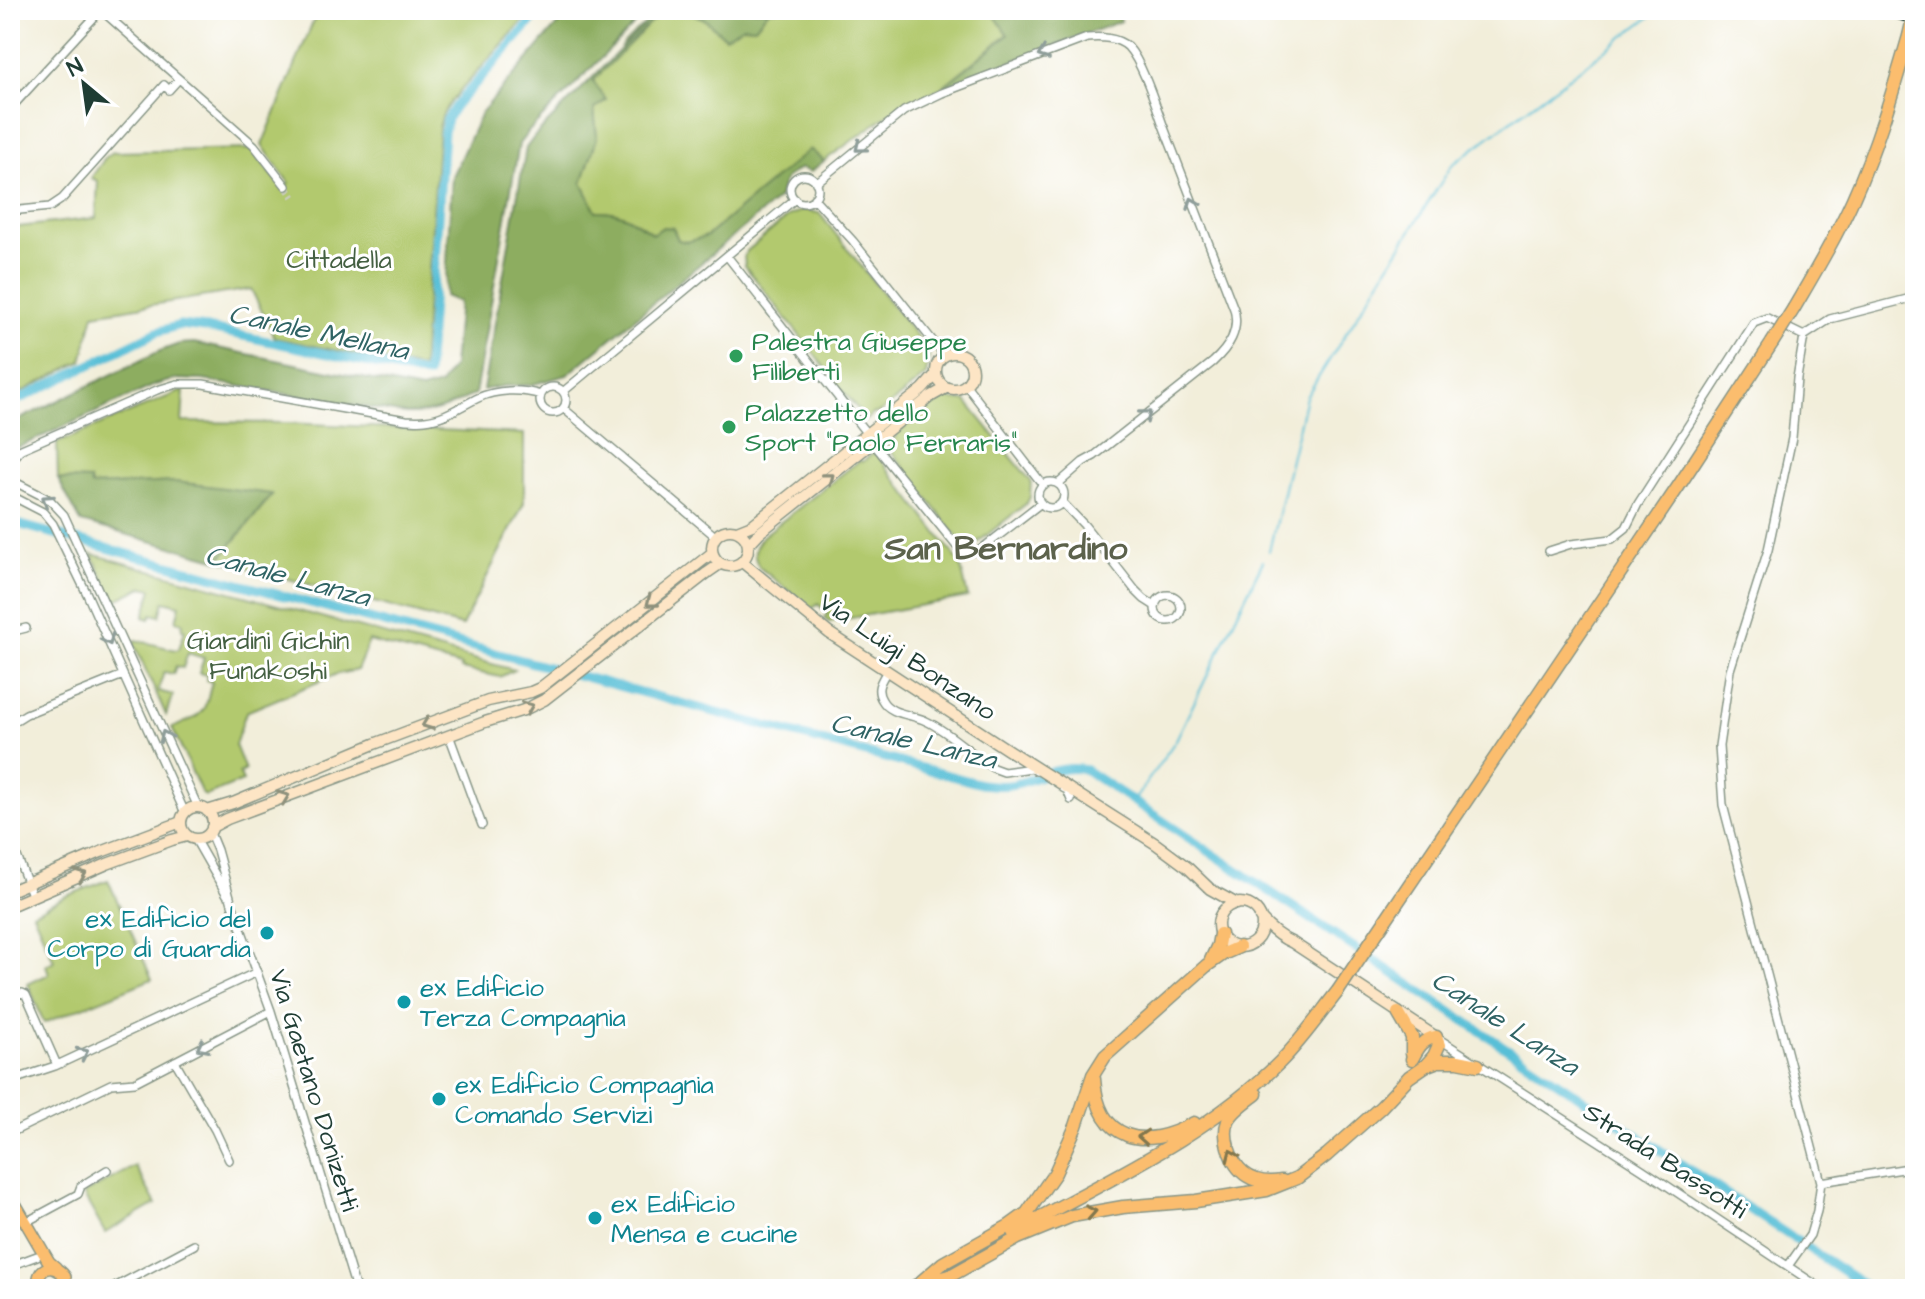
<svg xmlns="http://www.w3.org/2000/svg" width="1925" height="1299" viewBox="0 0 1925 1299" font-family="'Architects Daughter',sans-serif">
<style>
.green{fill:#b2c96e;stroke:#688351;stroke-width:2}
.forest{fill:#8dad61;stroke:#56754a;stroke-width:2}
.lines{fill:none;stroke-linecap:round;stroke-linejoin:round}
.stream{stroke:#59bfd7;stroke-width:2}
.canal{stroke:#59bfd7;stroke-width:9}
.street-tunnel{stroke:#c8cbb9;stroke-width:7;stroke-dasharray:7 3.5;stroke-linecap:butt}
.street-casing{stroke:#889687;stroke-width:10}
.secondary-casing{stroke:#889687;stroke-width:13}
.primary-casing{stroke:#889687;stroke-width:14}
.highway-casing{stroke:#889687;stroke-width:15}
.street{stroke:#fff;stroke-width:7}
.secondary{stroke:#fde5c5;stroke-width:10}
.primary{stroke:#fbbd6e;stroke-width:11}
.highway{stroke:#fbbd6e;stroke-width:12}
.rail-casing{stroke:#1f3d34;stroke-width:5}
.rail{stroke:#fff;stroke-width:2;stroke-dasharray:6;stroke-linecap:butt}
.highway-bridge-casing{stroke:#889687;stroke-width:15;stroke-linecap:butt}
.highway-bridge{stroke:#fbbd6e;stroke-width:12}
.oneway{stroke:#8f9e9a}
.oneway2{stroke:#8e917c}
.oneway3{stroke:#82774e}
.leisure-dot{fill:#2e9e5b;stroke:#fff;stroke-width:3}
.culture-dot{fill:#0f9aa8;stroke:#fff;stroke-width:3}
.labels{text-anchor:middle;stroke-width:6;stroke-linejoin:round;paint-order:stroke}
.park-label{font-size:26px;fill:#446042;stroke:#fff}
.leisure-label{font-size:26px;fill:#27864d;stroke:#fff;text-anchor:start}
.street-label{font-size:26px;fill:#1f3d34;stroke:#fff}
.culture-label{font-size:26px;fill:#0d838f;stroke:#fff;text-anchor:start}
.water-label{font-size:28px;font-style:italic;fill:#306465;stroke:#fff}
.district-label{font-size:34px;font-weight:bold;fill:#5c624c;stroke:#fff}
</style>
<rect width="100%" height="100%" fill="#fff"/>
<filter id="ink" filterUnits="userSpaceOnUse"><feTurbulence type="fractalNoise" baseFrequency=".0125" numOctaves="2"/><feDisplacementMap in="SourceGraphic" scale="16" xChannelSelector="R" yChannelSelector="G"/><feConvolveMatrix kernelMatrix="1 2 1 2 8 2 1 2 1" color-interpolation-filters="sRGB"/></filter>
<filter id="wash" filterUnits="userSpaceOnUse"><feTurbulence type="fractalNoise" baseFrequency=".006" numOctaves="4" result="noise"/><feDisplacementMap in="SourceGraphic" scale="32" xChannelSelector="R" yChannelSelector="G"/><feGaussianBlur stdDeviation="1.8" result="paint"/><feColorMatrix in="noise" values="0 0 0 0 0 0 0 0 0 0 0 0 0 0 0 0 0 1.4 0 .05"/><feComposite in="paint" operator="in"/></filter>
<g filter="url(#wash)">
<rect width="100%" height="100%" fill="#f2eeda"/>
<!-- green -->
<path class="green" d="M318 10H355L369 13 371 10H533L453 99 443 114 439 127 422 368 275 338 251 289 94 314 82 361 10 398V228L96 218 98 181 91 178 105 158 113 152 251 149 283 188 289 183 262 145Z
M680 10 703 18 725 37 743 26 755 27 769 10H991L1008 34 941 88 900 106 824 161 810 150 775 179 770 196 751 218 740 223 718 227 707 237 686 242 678 240 673 228 663 227 653 234C633 220 622 210 596 211L582 183 597 138 594 109 606 100 593 81 616 57 624 43 633 34 644 25 653 21 661 12Z
M804 210 819 213 927 349 929 356 926 375 881 412 873 414 866 420 745 266 744 256 747 251 790 215Z
M184 390 182 422 287 423 524 434V503L462 626 219 560 272 495 176 482 91 486 90 480 58 479 57 443Z
M943 398 966 401 1031 481 1030 497 1027 503 977 543 971 546 962 543 887 446 893 442 897 433Z
M875 452 960 563 968 597 829 622 824 618 828 614 818 604 812 609 759 567C752 555 754 546 763 536L860 460 862 462Z
M92 554 514 670 500 677 461 669V666L369 641 357 670 337 674 246 712 235 745 245 770 239 773 243 781 206 796 202 794 172 728C204 714 203 717 212 682L206 680 207 675 199 673 204 658 188 653 183 668 176 666 173 674 164 672 158 691 173 695 166 715 133 642 136 640 176 650 179 649 185 630 182 629 183 623 176 621 180 605 164 601 160 616 152 614 150 619 144 617 152 589 143 587 114 601Z
M108 880 152 979 44 1023 28 984 49 974 46 965 54 961 33 913 66 896Z
M135 1166 156 1204 105 1233 83 1194Z"/>
<!-- forest -->
<path class="forest" d="M570 10H649L529 131 519 144 475 394C449 407 436 414 406 414L203 380 176 379 155 385 17 448 10 432V424L160 351 179 344 194 343 421 390 440 385 453 366 459 302 445 296 452 176 481 113Z
M659 10H769L755 27 743 26 725 37 703 18 680 10 661 12 593 81 606 100 594 109 597 138 582 183 596 211C622 210 632 220 653 234L663 227 673 228 678 240 686 242 707 236 810 149 824 161 810 172 801 168C784 177 783 180 779 198L567 375 530 385 503 386 483 390 526 148 535 136Z
M991 10H1114L1121 21 941 88 1008 35Z
M58 479 90 480 91 486 176 482 272 494 219 560 81 522Z"/>
<g class="lines">
<!-- stream -->
<path class="stream" d="M1269 551 1306 397 1452 165 1651 16 1654 10
M1133 802 1176 740 1263 561"/>
<!-- canal -->
<path class="canal" d="M10 404 157 332 180 325 206 328 427 375 444 132 447 119 457 104 542 10
M10 522 981 784C992 785 1003 787 1015 784 1041 778 1058 764 1086 770L1870 1289"/>
</g>
</g>
<g filter="url(#ink)">
<g class="lines">
<!-- street-tunnel -->
<path class="street-tunnel" d="M286 186 293 197"/>
<defs>
<path id="street" d="M101 10 254 145 286 186
M10 109 101 10
M790 189a14 14 0 1 1 28 0a14 14 0 1 1-28 0Z
M816 183 904 111 942 93 1087 38C1101 37 1117 37 1128 47 1142 62 1156 106 1163 125 1187 187 1211 248 1234 309 1240 331 1229 347 1213 362L1094 456 1083 462 1058 484
M814 198 853 241 944 355
M10 211 50 207 62 199 164 85 169 90 179 79
M727 256 867 434
M966 385 1043 485
M540 400a13 13 0 1 1 26 0a13 13 0 1 1-26 0Z
M564 391 795 199
M563 408 715 536
M873 443 963 554 980 550 1041 503
M10 454 157 390 177 384H203L406 420C412 420 419 421 425 420 445 418 461 406 478 398 497 389 521 389 541 395
M10 469 13 459 19 452
M13 481 50 500 64 515 198 807
M1038 495a13 13 0 1 1 26 0a13 13 0 1 1-26 0Z
M10 495 43 512 53 524 87 594 185 813
M1062 502 1085 526 1135 590 1144 599 1155 606
M1549 551 1571 544 1612 539 1626 528 1638 504 1754 323 1767 318 1804 336
M1155 608a13 13 0 1 1 26 0a13 13 0 1 1-26 0Z
M10 632 26 628
M887 671C881 681 875 689 882 700 890 715 912 714 926 721 950 732 971 754 993 768L1004 772 1032 768 1036 771
M10 724 26 714 123 675
M449 735 482 825
M1063 788 1067 790 1071 800
M210 833 217 850 232 904 271 1011 356 1289
M10 838 32 895
M195 839 227 895
M10 996 22 993 26 995 57 1065
M1439 1039 1642 1169 1822 1289
M175 1061 215 1130 229 1160
M10 1081 55 1066 257 972
M10 1133 111 1084 135 1082 271 1011
M1821 1182 1915 1167
M26 1222 78 1194 81 1186 107 1170
M10 1266 37 1256
M1788 1266 1810 1235 1817 1211 1821 1182 1723 805 1719 746 1730 670 1768 550 1792 438 1797 378 1804 336 1830 319 1915 297
M111 1289 194 1245"/>
<path id="secondary" d="M936 371a18 18 0 1 1 36 0a18 18 0 1 1-36 0Z
M712 548a18 18 0 1 1 36 0a18 18 0 1 1-36 0Z
M737 531 752 525 923 389 936 374
M748 545 759 533 930 397 946 388
M742 562 829 633 1008 750 1156 844 1187 867 1210 889 1237 904
M181 823a16 16 0 1 1 32 0a16 16 0 1 1-32 0Z
M207 811 233 803 374 744 488 701 531 692 540 688 712 553
M212 827 227 819 485 722 524 710 544 700 707 573 720 564
M10 891 101 852 181 822
M1218 925a22 22 0 1 1 44 0a22 22 0 1 1-44 0Z
M10 906 107 864 172 840 187 836
M1260 918C1270 929 1279 937 1293 943L1436 1037"/>
<path id="primary" d="M10 1195 49 1262 56 1268
M41 1289C32 1270 53 1259 65 1277L62 1289"/>
<path id="highway" d="M1794 308C1815 272 1836 237 1853 199 1877 146 1893 91 1909 36
M1372 940 1678 487 1772 343
M1211 960 1218 945 1220 934
M1398 1013 1412 1037V1054
M1412 1059C1418 1048 1422 1039 1436 1037L1439 1045 1434 1056 1427 1064
M1094 1079C1098 1142 1145 1151 1194 1123
M1256 1094C1247 1101 1232 1111 1228 1121 1225 1129 1226 1140 1228 1147 1236 1174 1254 1186 1282 1181
M1013 1232C1105 1181 1205 1137 1280 1062 1302 1040 1319 1015 1338 991
M922 1281 943 1263 1009 1226 1027 1213 1055 1173 1076 1126 1093 1075 1105 1056 1206 966 1223 954 1239 947
M917 1285 950 1276 1018 1238 1072 1216 1123 1207 1196 1201 1267 1190 1297 1178 1327 1155 1381 1107 1409 1077 1425 1066 1438 1061H1458L1478 1065"/>
</defs>
<!-- street casing -->
<use href="#street" class="street-casing"/>
<!-- secondary casing -->
<use href="#secondary" class="secondary-casing"/>
<!-- primary casing -->
<use href="#primary" class="primary-casing"/>
<!-- highway casing -->
<use href="#highway" class="highway-casing"/>
<!-- street -->
<use href="#street" class="street"/>
<!-- secondary -->
<use href="#secondary" class="secondary"/>
<!-- primary -->
<use href="#primary" class="primary"/>
<!-- highway -->
<use href="#highway" class="highway"/>
<defs>
<path id="rail" d="M1874 10 1915 23"/>
</defs>
<!-- rail casing -->
<use href="#rail" class="rail-casing"/>
<!-- rail -->
<use href="#rail" class="rail"/>
<defs>
<path id="highway-bridge" d="M1909 36 1915 11
M1772 343 1794 308
M1338 991 1372 940"/>
</defs>
<!-- highway-bridge casing -->
<use href="#highway-bridge" class="highway-bridge-casing"/>
<!-- highway-bridge -->
<use href="#highway-bridge" class="highway-bridge"/>
</g>
<!-- one-way arrows -->
<defs><path id="oneway-chevron" d="M-2-3.5L2.5 0L-2 3.5" fill="none" stroke-width="1.6" stroke-linecap="round" stroke-linejoin="round" transform="scale(2)"/></defs>
<g class="oneway">
<use href="#oneway-chevron" transform="translate(1043 54) rotate(159)"/>
<use href="#oneway-chevron" transform="translate(860 147) rotate(141)"/>
<use href="#oneway-chevron" transform="translate(1193 203) rotate(-111)"/>
<use href="#oneway-chevron" transform="translate(1146 415) rotate(-38)"/>
<use href="#oneway-chevron" transform="translate(47 500) rotate(-146)"/>
<use href="#oneway-chevron" transform="translate(108 640) rotate(66)"/>
<use href="#oneway-chevron" transform="translate(165 736) rotate(-114)"/>
<use href="#oneway-chevron" transform="translate(202 1047) rotate(153)"/>
<use href="#oneway-chevron" transform="translate(83 1053) rotate(-25)"/>
</g>
<g class="oneway2">
<use href="#oneway-chevron" transform="translate(829 478) rotate(-38)"/>
<use href="#oneway-chevron" transform="translate(651 602) rotate(142)"/>
<use href="#oneway-chevron" transform="translate(528 707) rotate(-23)"/>
<use href="#oneway-chevron" transform="translate(427 724) rotate(159)"/>
<use href="#oneway-chevron" transform="translate(284 797) rotate(-21)"/>
<use href="#oneway-chevron" transform="translate(81 875) rotate(-22)"/>
</g>
<g class="oneway3">
<use href="#oneway-chevron" transform="translate(1143 1137) rotate(-176)"/>
<use href="#oneway-chevron" transform="translate(1232 1155) rotate(-114)"/>
<use href="#oneway-chevron" transform="translate(1091 1212) rotate(-11)"/>
</g>
</g>
<!-- markers -->
<g class="leisure-dot">
<circle cx="736" cy="356" r="8"/>
<circle cx="729" cy="427" r="8"/>
</g>
<g class="culture-dot">
<circle cx="267" cy="933" r="8"/>
<circle cx="404" cy="1002" r="8"/>
<circle cx="439" cy="1099" r="8"/>
<circle cx="595" cy="1218" r="8"/>
</g>
<g class="labels">
<!-- park labels -->
<g class="park-label">
<text x="339" y="268">Cittadella</text>
<text x="268" y="649">Giardini Gichin<tspan x="268" dy="30">Funakoshi</tspan></text>
</g>
<!-- leisure labels -->
<g class="leisure-label">
<text x="752" y="350">Palestra Giuseppe<tspan x="752" dy="30">Filiberti</tspan></text>
<text x="745" y="421">Palazzetto dello<tspan x="745" dy="30">Sport "Paolo Ferraris"</tspan></text>
</g>
<!-- street labels -->
<g class="street-label">
<text transform="translate(908 656) rotate(34)" y="9">Via Luigi Bonzano</text>
<text transform="translate(315 1090) rotate(73)" y="9">Via Gaetano Donizetti</text>
<text transform="translate(1666 1160) rotate(33)" y="9">Strada Bassotti</text>
</g>
<!-- culture labels -->
<g class="culture-label">
<text x="251" y="927" text-anchor="end">ex Edificio del<tspan x="251" dy="30">Corpo di Guardia</tspan></text>
<text x="420" y="996">ex Edificio<tspan x="420" dy="30">Terza Compagnia</tspan></text>
<text x="455" y="1093">ex Edificio Compagnia<tspan x="455" dy="30">Comando Servizi</tspan></text>
<text x="611" y="1212">ex Edificio<tspan x="611" dy="30">Mensa e cucine</tspan></text>
</g>
<!-- water labels -->
<g class="water-label">
<text transform="translate(319 331) rotate(12)" y="10">Canale Mellana</text>
<text transform="translate(288 575) rotate(15)" y="10">Canale Lanza</text>
<text transform="translate(914 740) rotate(13)" y="10">Canale Lanza</text>
<text transform="translate(1506 1022) rotate(33)" y="10">Canale Lanza</text>
</g>
<!-- district labels -->
<g class="district-label">
<text x="1006" y="559">San Bernardino</text>
</g>
</g>
<!-- margin -->
<rect width="1925" height="1299" fill="none" stroke="#fff" stroke-width="40"/>
<!-- north arrow -->
<g transform="translate(84 84) rotate(331)" stroke="#ffffff" stroke-width="6" paint-order="stroke">
<path d="M0-6L14 30L0 20L-14 30Z" fill="#1f3d34"/>
<text y="-12" font-size="22" font-weight="bold" text-anchor="middle" fill="#1f3d34">N</text>
</g>
</svg>
